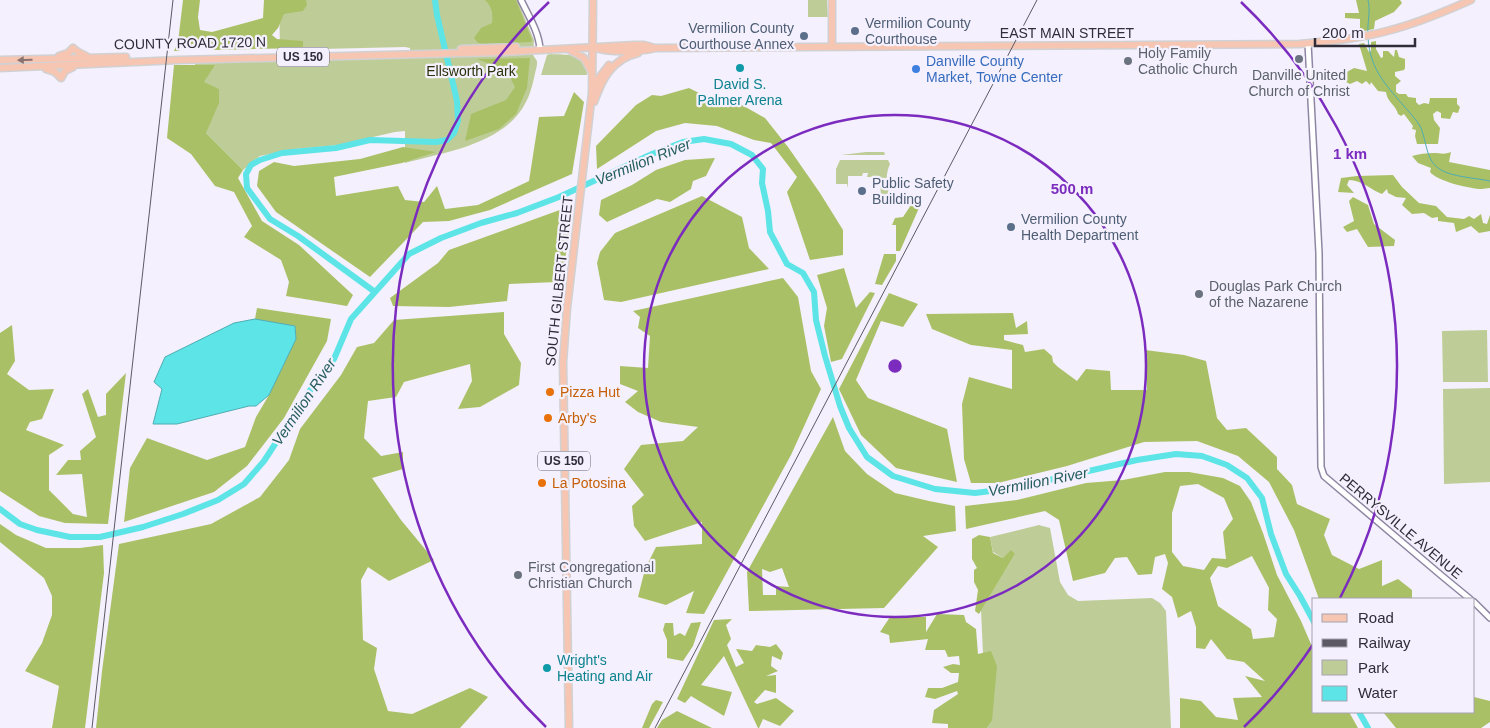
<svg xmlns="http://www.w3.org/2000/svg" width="1490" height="728" viewBox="0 0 1490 728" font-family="Helvetica,sans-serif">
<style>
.green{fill:#becd98}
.forest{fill:#aac067;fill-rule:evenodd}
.water{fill:#5ce4e7;stroke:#4fadb3}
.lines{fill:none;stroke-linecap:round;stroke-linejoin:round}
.stream{stroke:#4fadb3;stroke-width:1}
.river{stroke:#5ce4e7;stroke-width:6}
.minor-casing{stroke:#8f86a3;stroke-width:8}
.major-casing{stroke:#d1d1d3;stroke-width:9}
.minor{stroke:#fff;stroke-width:5}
.major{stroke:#f6c6b2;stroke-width:6}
.rail{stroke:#5c5965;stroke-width:1}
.oneway{fill:#89726f}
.ring{fill:none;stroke:#7b2cbf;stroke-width:2.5}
.service-dot{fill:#5c6f8a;stroke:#f4f0fd;stroke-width:2}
.worship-dot{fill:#6b7280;stroke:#f4f0fd;stroke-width:2}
.culture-dot{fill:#0f9aa8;stroke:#f4f0fd;stroke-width:2}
.shop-dot{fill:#3f7fe0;stroke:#f4f0fd;stroke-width:2}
.food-dot{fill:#e8710a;stroke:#f4f0fd;stroke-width:2}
.labels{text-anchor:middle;stroke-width:4.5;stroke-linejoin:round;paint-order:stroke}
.shield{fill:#f4f0fd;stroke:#6b6874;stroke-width:1}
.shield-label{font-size:12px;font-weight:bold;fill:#302d39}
.service-label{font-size:14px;fill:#4e5e75;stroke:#f4f0fd;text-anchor:start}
.street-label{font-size:14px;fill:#302d39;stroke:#f4f0fd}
.worship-label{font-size:14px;fill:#5b616d;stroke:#f4f0fd;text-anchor:start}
.shop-label{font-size:14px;fill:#366cbe;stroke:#f4f0fd;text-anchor:start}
.park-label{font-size:14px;fill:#2a320c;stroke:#f4f0fd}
.culture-label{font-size:14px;fill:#0d838f;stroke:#f4f0fd}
.food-label{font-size:14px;fill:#c56008;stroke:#f4f0fd;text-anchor:start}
.water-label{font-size:15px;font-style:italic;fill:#245d5e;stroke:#f4f0fd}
.centre{fill:#7b2cbf;stroke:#f4f0fd;stroke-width:2.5}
.ring-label{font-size:15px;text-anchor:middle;font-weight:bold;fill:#7b2cbf;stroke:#f4f0fd;stroke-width:4.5;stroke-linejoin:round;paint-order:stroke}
</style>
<rect width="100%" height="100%" fill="#f4f0fd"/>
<!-- green -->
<path class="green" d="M279 0H517L534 40 533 55 537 61V65C534 77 532 91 526 102 505 144 446 152 405 163V131L395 132 338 145 296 149 260 156 243 170 206 133 195 104V63L404 58 410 57V48L405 47 280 50Z
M808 0H827L828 17H808Z
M550 54C567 55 586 52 587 75H541L547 55Z
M866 152H884L885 154 884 155H841Z
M840 160H888L890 164C886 172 885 186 890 194L889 198H881L880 177H867L868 173H863L862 176H848V188L847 184H836V169Z
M1487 330 1488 382H1443L1442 331Z
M1490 388V482L1444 484 1443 389Z
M1039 525 1050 528 1060 582 1068 595 1078 601 1152 598 1160 603 1166 611 1171 728H987L992 721 991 652 983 654 981 610 1015 554 1003 558 993 552 990 537Z"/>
<!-- forest -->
<path class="forest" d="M183 0H200L198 17 200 30 212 32 263 18 264 0H306L307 5 303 11 284 14 278 28 272 35 277 39 303 41V48L214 50 209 44H192L188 49 182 47 179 51H174L178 42Z
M485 0H516L532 40 531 42 485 44 478 43 474 38 481 28 492 23C493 13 492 7 485 0Z
M1356 0H1400L1402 3 1394 12 1375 21 1374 29 1360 32V19L1345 18V13H1359Z
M1376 41V49L1381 58 1383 57V51H1388L1394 57 1395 50H1397L1399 57 1405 59V68L1404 70 1395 72V76L1401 81 1396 85V92L1399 94H1406L1408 97 1416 98V102L1419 105 1424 103 1429 104 1430 98H1457V104L1460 107 1458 113 1453 112 1450 119 1441 118V113L1437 111 1433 114 1434 120 1440 128 1438 144H1417L1415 136 1416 130 1412 129 1413 126 1404 114 1401 116 1398 114C1396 105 1387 102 1386 92L1378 91 1371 82 1370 85 1366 81 1362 84 1357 81 1350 84 1346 82 1345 73 1354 68 1367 71 1359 44 1364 43 1369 52 1371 51V42Z
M530 58 527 88 516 114 499 129 465 141 471 114 506 100 515 87 506 70 477 59Z
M174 65H215L204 82 219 89V103L206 133 243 170 238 178 262 221 299 245 353 295 347 306 286 296 289 282 281 260 244 237 252 226 234 192 215 186 191 154 167 138Z
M689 88 703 95 742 105 765 118 788 147 820 193 843 230V255L810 260 787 192 797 177 771 143 754 140 717 126 685 123 656 131 597 169 596 146 636 105 652 95 661 96Z
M574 92 584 102 572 174 490 210 449 221 423 222 370 277 276 212 257 186 259 171 274 162 294 166 360 159 403 147 436 152 402 163 334 177 336 196 398 186 405 200 424 202 437 186 445 209 478 205 529 181 539 117 564 116Z
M1451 152 1449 162 1490 170V188C1487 188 1484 189 1482 189 1470 189 1437 181 1430 172L1431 168 1418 163 1412 156C1419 154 1426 153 1434 153 1440 153 1444 155 1451 152Z
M715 158 706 176 693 181 691 189 670 202 657 199 607 222 599 215 601 200 632 185 656 170 685 160Z
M1393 175 1402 187 1419 203 1436 206 1447 217 1464 219 1469 216 1474 219 1481 214 1483 223 1487 224 1490 215V231L1479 233 1471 226 1456 232 1454 223 1438 221V217L1432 218 1424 213 1412 214 1402 205 1406 198 1396 197 1388 193 1387 189 1382 194C1371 190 1362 180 1349 180L1347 185 1354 193 1338 192 1341 178 1357 176Z
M702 196 742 217 749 248 769 269 621 302 604 300 597 263 600 252 615 233Z
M921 196 923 199 900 251H896V225H892L895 218 903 217 911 205 912 201 919 199Z
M1353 197 1368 205 1374 224 1395 240 1394 246 1368 247 1357 229 1347 232 1343 227 1354 221 1349 201Z
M568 207 571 216 564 269 559 272 556 282 509 284 507 301 449 307 393 306 390 298 438 263 449 250Z
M884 254H896V261L882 285 875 284Z
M844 268 856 308 870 292 875 293 842 359 831 362 824 326 827 308 817 275Z
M783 278 798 297 811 371 821 389 791 455 704 614 686 613 694 591 666 605 638 597 645 569 656 547 702 544V522L645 541 634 526 632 506 644 495 624 469 641 445 683 441 698 427 661 422 638 412 625 402 638 391 620 384V366L648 368 650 336 638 328 640 317 633 311Z
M889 293 918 304 903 327 881 321 856 380 868 398 947 429 957 482 896 468 861 435 839 389Z
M257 308 331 319 327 341 284 418 247 466 214 492 124 522 130 468 147 438 207 460 245 447 256 417 269 395 296 339 295 326 255 319Z
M504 312V334L521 363 519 385 480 407 458 409 472 381 470 364 404 382 396 397 368 401 364 438 381 456 403 452V469L372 478 401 520 434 560 389 581 368 567 361 580 363 640 377 648 374 669 388 711 412 714 470 688 488 697 460 728H96L102 671 119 544 211 524 260 497 289 460 300 429 341 375 357 347 374 343 394 320Z
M1013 313 1016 328 1027 321 1028 334 1004 335V340L1023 345 1025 352 1044 349 1052 356 1053 362 1058 367 1077 381 1086 369 1110 371 1111 390H1147L1145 350 1184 355 1206 361 1217 418 1227 430 1246 428 1277 457V469L1292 485 1297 504 1330 519 1324 535 1332 555 1359 569 1382 560V586L1398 579 1412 590V599H1319L1294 530 1269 482 1238 456 1197 441 1144 442 1067 466 998 483H971L964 459 962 404 969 377 1012 389V350L971 345 932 329 926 314Z
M12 325 15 361 7 374 29 390 54 389 42 419 30 422 26 430 64 445 49 455V490L73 514 87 517 82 474 56 475 68 460H81L80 451 96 437 82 394 88 389 98 417 106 415V394L126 373 108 524 65 523 39 516 0 491V333Z
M833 417 845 451 867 474 895 493 929 501 955 506 956 531 923 536 938 547 884 608 749 611 747 572ZM782 568 789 587 776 586V595H763L762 569 770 572Z
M1165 472H1189L1223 478 1240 486 1251 502 1263 533 1277 575 1301 621 1314 651V712H1349L1358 728H1180V698L1201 701 1216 717 1238 720 1233 698 1262 697 1245 676 1265 681 1244 662 1227 659 1211 639 1205 649 1196 648V627L1191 611 1178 618 1172 597 1162 589 1168 563 1165 554 1155 557 1152 574 1138 575 1127 557 1115 558 1105 573 1073 581 1059 520 1045 511 966 529 965 506 1017 500 1086 483 1123 480ZM1198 484 1224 498 1233 519 1223 532 1226 559 1212 558 1204 570 1183 566 1172 552V513L1180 486ZM1252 556 1269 588 1268 610 1277 619 1274 637 1253 639 1251 629 1218 606 1210 578 1218 566 1227 568Z
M0 524 16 535 46 548H80L103 545 104 573 85 728H52L59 686 25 671 42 643 52 615V596L44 578 0 542Z
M979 535 990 537 993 553 1003 558 1011 550 1015 554 979 614 975 611 978 590 974 582V570L977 568 972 559V539Z
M937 614 964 615 966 622 976 629 978 654 991 651 997 666 992 721 987 728H948V724L932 723 934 710 958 694 957 691 935 699 925 697 928 688H942L958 682 959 673H951L943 667 953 664 960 665 959 656 948 657 945 650H925L928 639 890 643 889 635 880 632 890 617H926V632Z
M732 619 726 625 731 639 727 645 736 667 744 663 736 649 752 651 756 645 770 647 776 644 783 653 781 660 772 656 771 666 778 671 766 676 776 675V693L765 690 754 702 757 704 776 698 794 711 780 726 763 719 759 728H758L724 656 701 685 732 692 724 716 691 696 685 703 677 699 714 620Z
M701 622 693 646 683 661 667 658V640L663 630 665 623H673L674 636 680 633 685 636 691 623Z
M1474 697 1490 701V722L1481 728H1396L1383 712H1474Z
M656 700 663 702 649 728H642L652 704Z
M677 711 712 728H657L662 720Z"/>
<!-- water -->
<path class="water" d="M255 319 295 326 296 339 269 395 256 406H249L177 424H153L162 389 154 382 165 357 234 323Z"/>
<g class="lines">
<!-- stream -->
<path class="stream" d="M1368 34C1367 23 1371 11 1368 0
M1368 38C1370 68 1384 83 1403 105 1409 112 1415 118 1420 126 1427 140 1425 161 1441 170 1453 177 1476 178 1490 181"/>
<!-- river -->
<path class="river" d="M375 292 298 236 270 219 247 188 246 174 251 165 260 160 282 153 336 148 370 140 436 142 447 140 454 133 458 121 457 101 437 15 435 0
M0 509 20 524 37 530 70 537H100L143 527 183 514 218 500 244 484 264 461 311 389 334 359 351 319 409 254 441 238 481 223 517 213 559 197 652 154 683 142 704 139 731 144 752 155 763 169 762 183 768 211 770 232 787 264 803 273 814 292 816 320 825 356 840 406 849 428 867 457 893 476 935 489 975 493 1014 488 1137 460 1176 454 1202 456 1227 465 1247 478 1262 498 1271 534 1286 574 1300 596 1314 622
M1359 712 1368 728"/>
<defs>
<path id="minor" d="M521 0C528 15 539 32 540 49
M1308 43 1319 253 1321 467 1324 476 1442 576 1470 599
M1474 602 1490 618"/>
<path id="major" d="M832 0V47
M593 47C608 53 640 52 656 48L1300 44C1329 41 1358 39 1387 31 1416 24 1444 12 1471 0
M461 49 516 47
M568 49 584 58 592 73
M59 56 68 53 73 48 78 52 86 56
M0 60 126 57
M0 68 179 60 504 52 635 45H644L655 48
M46 69 55 72 61 78 65 71 73 67
M594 87 595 83 609 65
M594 102C602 79 612 59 638 53
M569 728 563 362 567 308 592 93 593 0"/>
</defs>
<!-- minor casing -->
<use href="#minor" class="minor-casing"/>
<!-- major casing -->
<use href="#major" class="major-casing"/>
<!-- minor -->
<use href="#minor" class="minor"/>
<!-- major -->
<use href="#major" class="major"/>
<!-- rail -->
<path class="rail" d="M92 728 173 0
M655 728 1037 0"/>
</g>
<!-- one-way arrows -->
<defs><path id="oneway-solid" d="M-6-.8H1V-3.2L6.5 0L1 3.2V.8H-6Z" transform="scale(1.25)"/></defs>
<use class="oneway" href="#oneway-solid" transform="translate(25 60) rotate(178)"/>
<!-- distance rings -->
<g class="ring">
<circle cx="895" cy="366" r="251"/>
<path d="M1314 643A502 502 0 0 1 1244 727M546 727A502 502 0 0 1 549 2M1241 2A502 502 0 0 1 1340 598"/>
</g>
<!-- markers -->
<g class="service-dot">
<circle cx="855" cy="31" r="5"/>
<circle cx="804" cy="36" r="5"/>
<circle cx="862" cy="191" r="5"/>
<circle cx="1011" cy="227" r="5"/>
</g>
<g class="worship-dot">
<circle cx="1299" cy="59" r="5"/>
<circle cx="1128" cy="61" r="5"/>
<circle cx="1199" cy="294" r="5"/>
<circle cx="518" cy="575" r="5"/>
</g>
<g class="culture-dot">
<circle cx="740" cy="68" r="5"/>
<circle cx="547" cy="668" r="5"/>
</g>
<circle class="shop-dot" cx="916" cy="69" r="5"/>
<g class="food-dot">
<circle cx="550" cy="392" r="5"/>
<circle cx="548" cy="418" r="5"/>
<circle cx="542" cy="483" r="5"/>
</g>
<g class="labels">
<!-- shield labels -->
<g class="shield">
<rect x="277" y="47.5" width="52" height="19" rx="4"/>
<rect x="538" y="451.5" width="52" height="19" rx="4"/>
</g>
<g class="shield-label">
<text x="303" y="61">US 150</text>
<text x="564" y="465">US 150</text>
</g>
<!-- service labels -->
<g class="service-label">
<text x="865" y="28">Vermilion County<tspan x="865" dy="16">Courthouse</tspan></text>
<text x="794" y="33" text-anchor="end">Vermilion County<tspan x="794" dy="16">Courthouse Annex</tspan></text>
<text x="872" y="188">Public Safety<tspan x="872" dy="16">Building</tspan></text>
<text x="1021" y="224">Vermilion County<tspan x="1021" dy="16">Health Department</tspan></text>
</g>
<!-- street labels -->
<g class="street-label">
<text x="1067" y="38">EAST MAIN STREET</text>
<text transform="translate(190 43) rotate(-1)" y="5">COUNTY ROAD 1720 N</text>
<text transform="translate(559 281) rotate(-84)" y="5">SOUTH GILBERT STREET</text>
<text transform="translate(1401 526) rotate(40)" y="5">PERRYSVILLE AVENUE</text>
</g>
<!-- worship labels -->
<g class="worship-label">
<text x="1138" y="58">Holy Family<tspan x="1138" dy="16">Catholic Church</tspan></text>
<text x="1299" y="80" text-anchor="middle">Danville United<tspan x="1299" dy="16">Church of Christ</tspan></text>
<text x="1209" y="291">Douglas Park Church<tspan x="1209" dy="16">of the Nazarene</tspan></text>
<text x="528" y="572">First Congregational<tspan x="528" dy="16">Christian Church</tspan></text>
</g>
<!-- shop labels -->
<g class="shop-label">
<text x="926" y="66">Danville County<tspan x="926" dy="16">Market, Towne Center</tspan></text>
</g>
<!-- park labels -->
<g class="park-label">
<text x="471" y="76">Ellsworth Park</text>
</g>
<!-- culture labels -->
<g class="culture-label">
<text x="740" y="89">David S.<tspan x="740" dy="16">Palmer Arena</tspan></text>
<text x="557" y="665" text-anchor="start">Wright's<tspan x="557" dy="16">Heating and Air</tspan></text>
</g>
<!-- food labels -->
<g class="food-label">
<text x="560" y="397">Pizza Hut</text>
<text x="558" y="423">Arby's</text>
<text x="552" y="488">La Potosina</text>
</g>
<!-- water labels -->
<g class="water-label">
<text transform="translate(643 162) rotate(-22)" y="5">Vermilion River</text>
<text transform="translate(304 402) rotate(-56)" y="5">Vermilion River</text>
<text transform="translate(1038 482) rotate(-11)" y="5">Vermilion River</text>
</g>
</g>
<circle cx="895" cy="366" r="8" class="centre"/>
<g class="ring-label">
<text x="1350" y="159">1 km</text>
<text x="1072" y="194">500 m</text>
</g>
<!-- legend -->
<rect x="1312" y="598" width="162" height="115" fill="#f4f0fd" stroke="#a6a2af"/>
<rect x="1322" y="614" width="25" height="8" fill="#f6c6b2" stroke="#a6a2af"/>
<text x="1358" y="623" font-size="15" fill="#302d39">Road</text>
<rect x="1322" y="639" width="25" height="8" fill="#5c5965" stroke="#a6a2af"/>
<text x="1358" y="648" font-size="15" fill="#302d39">Railway</text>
<rect x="1322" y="660" width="25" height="15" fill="#becd98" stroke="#a6a2af"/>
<text x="1358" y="673" font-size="15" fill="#302d39">Park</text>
<rect x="1322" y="686" width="25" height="15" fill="#5ce4e7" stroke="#a6a2af"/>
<text x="1358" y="698" font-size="15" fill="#302d39">Water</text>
<!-- scale -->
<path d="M1315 38v8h100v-8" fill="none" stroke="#302d39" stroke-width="2.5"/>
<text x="1322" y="38" font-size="15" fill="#302d39" stroke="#f4f0fd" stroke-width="4" paint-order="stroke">200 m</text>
</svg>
